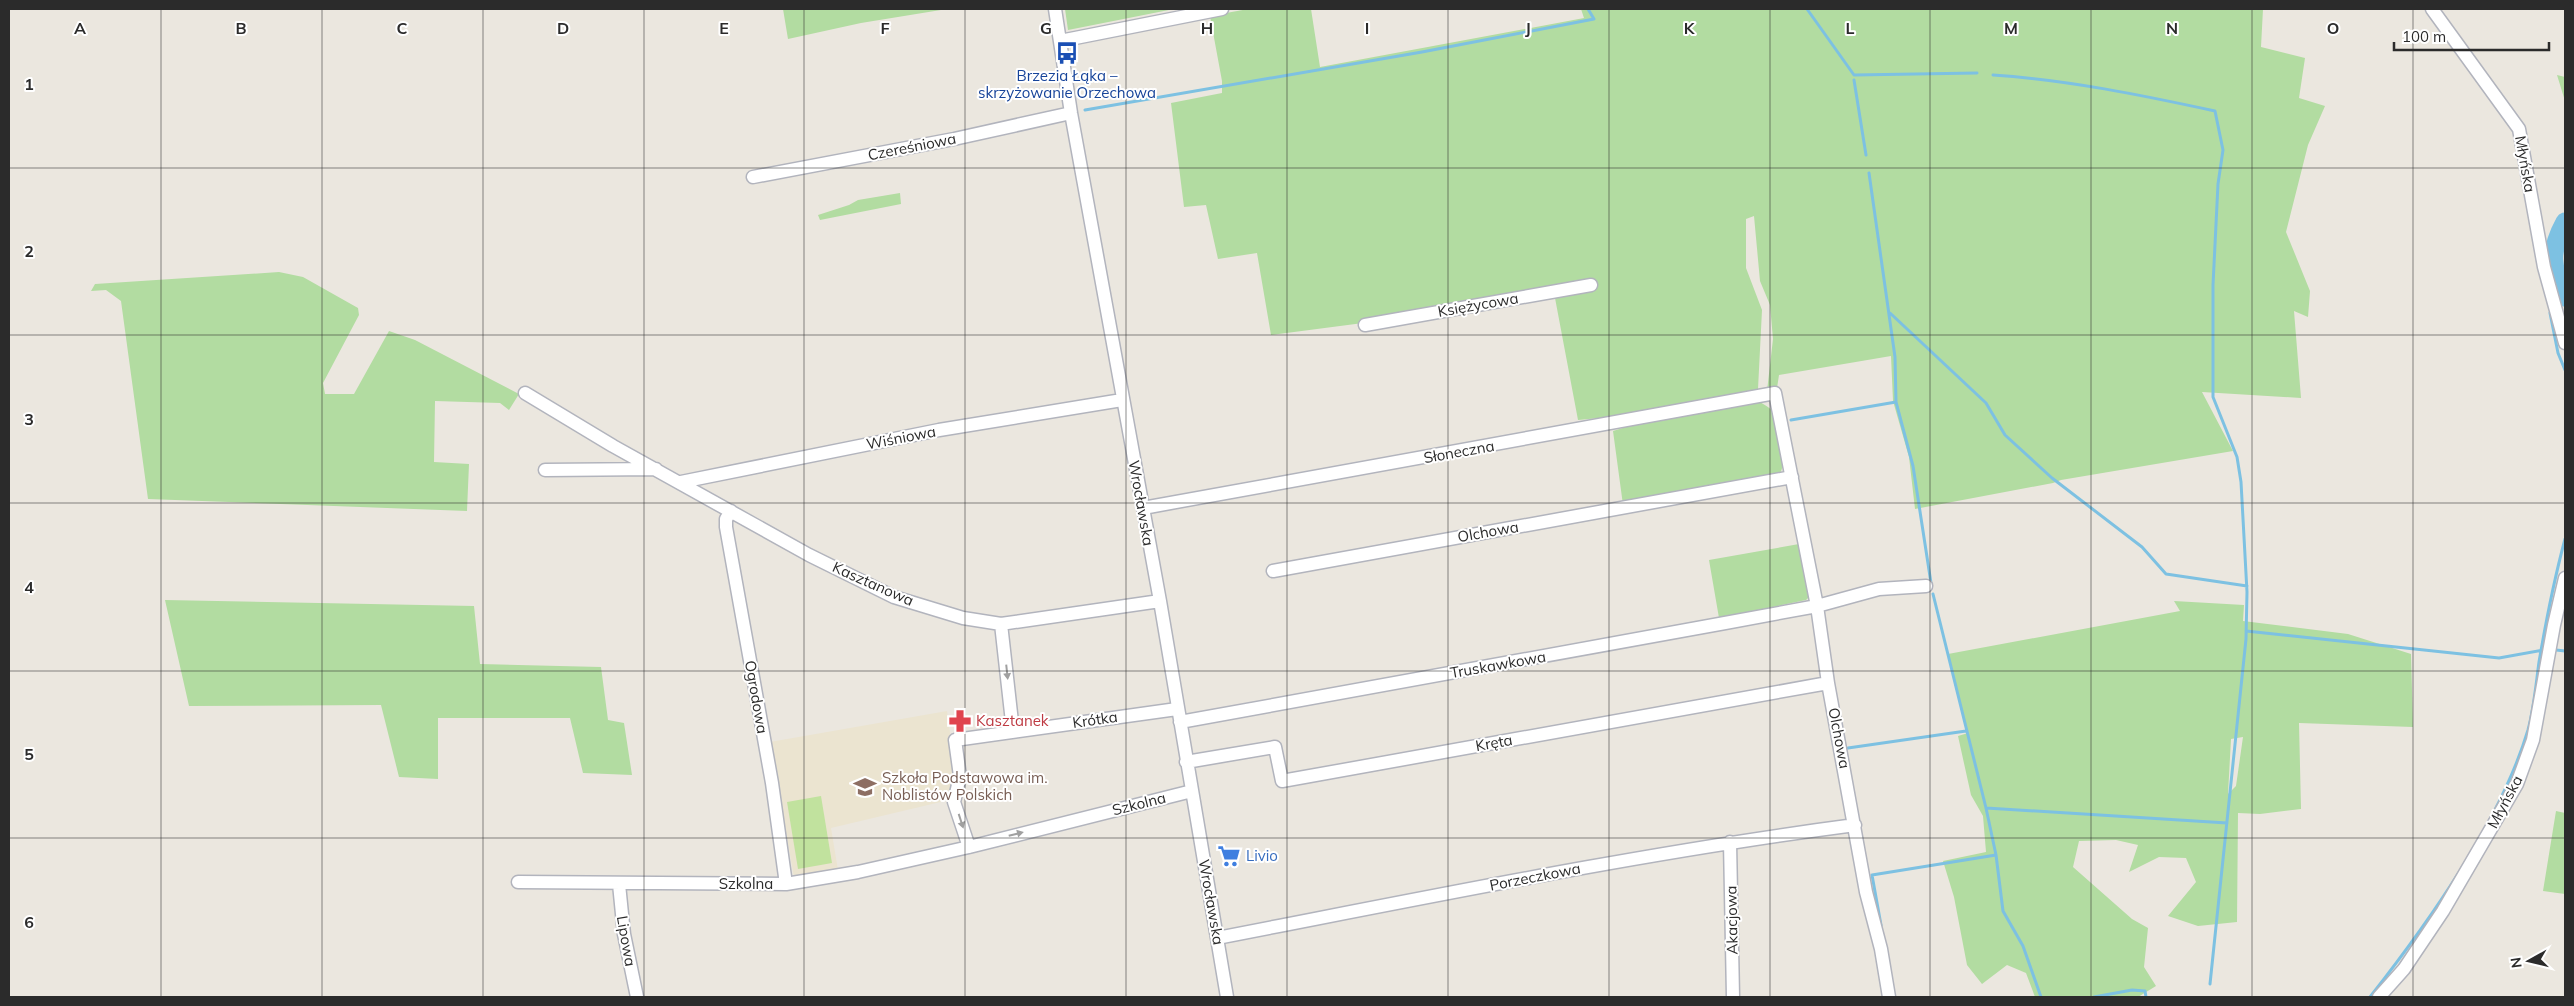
<svg xmlns="http://www.w3.org/2000/svg" width="2574" height="1006" viewBox="0 0 2574 1006" font-family="Mulish,sans-serif">
<style>
.education{fill:#ebe4d0}
.green{fill:#b2dca1;fill-rule:evenodd}
.pitch{fill:#c1e29e}
.lines{fill:none;stroke-linecap:round;stroke-linejoin:round}
.stream{stroke:#7dc1e2;stroke-width:3}
.river{stroke:#7dc1e2;stroke-width:19}
.minor-casing{stroke:#b2b4bd;stroke-width:15}
.minor{stroke:#fff;stroke-width:12}
.oneway{fill:#a0a0a0}
.grid{fill:none;stroke:#2b2b2b;stroke-width:1;stroke-opacity:0.55}
.labels{text-anchor:middle;stroke-width:4;stroke-linejoin:round;paint-order:stroke}
.transit-label{font-size:15px;fill:#164399;stroke:#fff}
.street-label{font-size:15px;fill:#2b2b2b;stroke:#fff}
.health-label{font-size:15px;fill:#be3a42;stroke:#fff;text-anchor:start}
.education-label{font-size:15px;fill:#785e54;stroke:#fff;text-anchor:start}
.shop-label{font-size:15px;fill:#366cbe;stroke:#fff;text-anchor:start}
.grid-label{font-size:16px;text-anchor:middle;font-weight:bold;fill:#2b2b2b;stroke:#fff;stroke-width:4;stroke-linejoin:round;paint-order:stroke}
</style>
<rect width="100%" height="100%" fill="#ebe7df"/>
<!-- education -->
<path class="education" d="M947 711 956 774 949 800 831 828 838 870 794 877 770 742Z"/>
<!-- green -->
<path class="green" d="M783 9H947L861 23 788 39Z
M1065 9H1174L1068 30Z
M1248 9H1311L1320 67 1584 18 1581 9H2263L2261 47 2305 58 2299 98 2325 106 2308 145 2286 232 2310 291 2308 317 2294 311 2301 398 2202 392 2233 451 2061 480 2053 483 1915 509 1909 457 1893 401 1891 356 1779 375 1777 388 1767 391 1773 339 1770 305 1760 281 1754 216 1746 219V268L1762 310 1758 389 1630 415 1578 420 1555 298 1271 335 1257 253 1218 259 1206 205 1184 207 1171 103 1222 93V81L1210 16Z
M2557 75 2565 77V101Z
M900 193 901 204 820 220 818 215 849 205 858 200Z
M279 272 303 277 358 308 359 315 323 383 325 394H354L389 331 415 340 519 394 509 410 500 403 435 401 434 462 469 464 467 511 148 499 121 301 106 290 91 291 95 284Z
M1758 401C1765 405 1772 408 1775 416 1782 430 1789 464 1778 476L1623 505 1613 431 1639 423Z
M1799 544 1808 591 1809 597 1806 600 1719 618 1709 560Z
M165 600 474 606 480 664 601 667 608 720 624 723 632 775 583 773 570 718H438V779L399 777 381 705 189 706Z
M2174 601 2244 605 2243 621 2348 634 2411 654 2413 727 2299 723 2301 809 2260 814 2238 813 2237 922 2198 926 2168 916 2196 882 2186 858 2159 857 2129 872 2138 845 2116 840 2079 841 2073 867 2132 919 2148 928 2144 967 2156 986 2138 997H2035L2026 973 2007 965 1982 984 1967 965 1954 897 1943 861 1986 852 1983 816 1971 795 1958 736 1968 733 1948 654 2180 611ZM2243 737 2236 786 2228 794 2231 739Z
M2556 811 2565 813V894L2543 891Z"/>
<!-- pitch -->
<path class="pitch" d="M821 796 832 863 798 869 787 802Z"/>
<g class="lines">
<!-- stream -->
<path class="stream" d="M1807 9 1854 75 1977 73
M1993 75C2068 80 2141 95 2215 111L2223 150 2218 184 2213 285V397L2237 457 2241 482 2247 592 2246 639 2210 984
M1854 80 1866 155
M1085 110 1422 52 1594 19 1588 9
M1869 173 1895 357 1896 402 1913 466 1931 583
M1890 313 1986 403 2005 435 2052 478 2142 547 2166 574 2247 586
M2550 313 2558 353 2565 370
M1791 420 1896 402
M1933 594 1986 808 1996 855 2003 911 2023 946 2041 997
M2246 631 2499 658 2543 650
M2556 650 2565 651
M1848 748 1966 731
M1986 808 2227 823
M1881 925 1872 875 1996 855
M2094 997 2132 990 2145 991 2146 997
M2370 997C2429 922 2501 821 2528 730 2534 708 2536 684 2539 662 2546 621 2554 580 2565 539"/>
<!-- river -->
<path class="river" d="M2565 222C2549 251 2551 267 2565 297"/>
<defs>
<path id="minor" d="M1055 9 1071 113 1160 601 1227 997
M2432 9 2519 129 2544 267 2565 343
M1060 41 1222 9
M753 177 954 139 1071 113
M1365 325 1591 285
M525 393 613 446 809 555 894 597 963 618 1001 624 1160 601
M545 470 656 469
M681 482 939 430 1122 400
M1143 508 1775 393 1817 606 1828 683 1866 892 1881 949 1889 997
M731 511 726 519V527L772 783 786 884
M1273 571 1792 477
M1001 624 1013 731
M1180 722 1725 623 1817 606 1879 589 1926 586
M1186 762 1275 747 1282 781 1828 683
M1730 842 1733 997
M969 847 954 802 960 776 955 740 1177 709
M518 882 786 884 858 872 969 847 1192 791
M619 884 624 934 637 997
M1217 938C1429 897 1641 853 1855 825
M2379 997 2404 969 2443 911 2517 784 2533 740 2554 625 2565 578"/>
</defs>
<!-- minor casing -->
<use href="#minor" class="minor-casing"/>
<!-- minor -->
<use href="#minor" class="minor"/>
</g>
<!-- one-way arrows -->
<defs><path id="oneway-solid" d="M-6-.8H1V-3.2L6.5 0L1 3.2V.8H-6Z" transform="scale(1.25)"/></defs>
<g class="oneway">
<use href="#oneway-solid" transform="translate(1007 672) rotate(84)"/>
<use href="#oneway-solid" transform="translate(961 821) rotate(72)"/>
<use href="#oneway-solid" transform="translate(1016 834) rotate(-14)"/>
</g>
<!-- grid -->
<path class="grid" d="M161 9V997M322 9V997M483 9V997M644 9V997M804 9V997M965 9V997M1126 9V997M1287 9V997M1448 9V997M1609 9V997M1770 9V997M1930 9V997M2091 9V997M2252 9V997M2413 9V997M9 168H2565M9 335H2565M9 503H2565M9 671H2565M9 838H2565"/>
<!-- icons -->
<defs>
<symbol id="bus-bare" viewBox="-9 -9 18 18"><path d="M-5-6H5V4H4V6H2V4H-2V6H-4V4H-5ZM-3.5-4V0h7V-4ZM-3.5 1.2v1.5H-2V1.2ZM2 1.2v1.5H3.5V1.2Z" fill="#1a4fb4" stroke="#fff" stroke-width="2.5" paint-order="stroke"/></symbol>
<symbol id="pharmacy-bare" viewBox="-9 -9 18 18"><path d="M-2-6h4v4h4v4h-4v4h-4v-4h-4v-4h4Z" fill="#e0444e" stroke="#fff" stroke-width="2.5" paint-order="stroke"/></symbol>
<symbol id="school-bare" viewBox="-9 -9 18 18"><path d="M0-5L7-2L0 1L-7-2ZM-4 1L0 2.5L4 1V4Q0 6-4 4Z" fill="#8d6e63" stroke="#fff" stroke-width="2.5" paint-order="stroke"/></symbol>
<symbol id="supermarket-bare" viewBox="-9 -9 18 18"><path d="M-6-5.5h2.5l.6 2H6L4.5 2H-2.5L-4.4-4H-6ZM-1.5 3.2a1.3 1.3 0 1 0 .1 0ZM3 3.2a1.3 1.3 0 1 0 .1 0Z" fill="#3f7fe0" stroke="#fff" stroke-width="2.5" paint-order="stroke"/></symbol>
</defs>
<g fill-rule="evenodd">
<use href="#bus-bare" x="1051" y="37" width="32" height="32"/>
<use href="#pharmacy-bare" x="944" y="705" width="32" height="32"/>
<use href="#school-bare" x="849" y="771" width="32" height="32"/>
<use href="#supermarket-bare" x="1213" y="840" width="32" height="32"/>
</g>
<g class="labels">
<!-- transit labels -->
<g class="transit-label">
<text x="1067" y="81">Brzezia Łąka –<tspan x="1067" dy="17">skrzyżowanie Orzechowa</tspan></text>
</g>
<!-- street labels -->
<g class="street-label">
<text transform="translate(912 147) rotate(-11)" y="5">Czereśniowa</text>
<text transform="translate(2525 164) rotate(80)" y="5">Młyńska</text>
<text transform="translate(1478 305) rotate(-10)" y="5">Księżycowa</text>
<text transform="translate(901 438) rotate(-11)" y="5">Wiśniowa</text>
<text transform="translate(1459 452) rotate(-10)" y="5">Słoneczna</text>
<text transform="translate(1141 503) rotate(80)" y="5">Wrocławska</text>
<text transform="translate(1488 532) rotate(-10)" y="5">Olchowa</text>
<text transform="translate(873 584) rotate(24)" y="5">Kasztanowa</text>
<text transform="translate(1498 665) rotate(-10)" y="5">Truskawkowa</text>
<text transform="translate(756 697) rotate(80)" y="5">Ogrodowa</text>
<text transform="translate(1095 720) rotate(-8)" y="5">Krótka</text>
<text transform="translate(1839 738) rotate(79)" y="5">Olchowa</text>
<text transform="translate(1494 743) rotate(-10)" y="5">Kręta</text>
<text transform="translate(2505 802) rotate(-62)" y="5">Młyńska</text>
<text transform="translate(1139 804) rotate(-14)" y="5">Szkolna</text>
<text transform="translate(1535 877) rotate(-11)" y="5">Porzeczkowa</text>
<text x="746" y="889">Szkolna</text>
<text transform="translate(1211 902) rotate(80)" y="5">Wrocławska</text>
<text transform="translate(1732 920) rotate(-91)" y="5">Akacjowa</text>
<text transform="translate(626 941) rotate(80)" y="5">Lipowa</text>
</g>
<!-- health labels -->
<g class="health-label">
<text x="976" y="726">Kasztanek</text>
</g>
<!-- education labels -->
<g class="education-label">
<text x="882" y="783">Szkoła Podstawowa im.<tspan x="882" dy="17">Noblistów Polskich</tspan></text>
</g>
<!-- shop labels -->
<g class="shop-label">
<text x="1246" y="861">Livio</text>
</g>
</g>
<g class="grid-label">
<text x="80" y="34">A</text>
<text x="241" y="34">B</text>
<text x="402" y="34">C</text>
<text x="563" y="34">D</text>
<text x="724" y="34">E</text>
<text x="885" y="34">F</text>
<text x="1046" y="34">G</text>
<text x="1207" y="34">H</text>
<text x="1367" y="34">I</text>
<text x="1528" y="34">J</text>
<text x="1689" y="34">K</text>
<text x="1850" y="34">L</text>
<text x="2011" y="34">M</text>
<text x="2172" y="34">N</text>
<text x="2333" y="34">O</text>
<text x="29" y="90">1</text>
<text x="29" y="257">2</text>
<text x="29" y="425">3</text>
<text x="29" y="593">4</text>
<text x="29" y="760">5</text>
<text x="29" y="928">6</text>
</g>
<!-- border -->
<rect width="2574" height="1006" fill="none" stroke="#2b2b2b" stroke-width="20"/>
<!-- north arrow -->
<g transform="translate(2529 961) rotate(262)" stroke="#ffffff" stroke-width="4" paint-order="stroke">
<path d="M0-4L9 19L0 12L-9 19Z" fill="#2b2b2b"/>
<text y="-8" font-size="14" font-weight="bold" text-anchor="middle" fill="#2b2b2b">N</text>
</g>
<!-- scale -->
<path d="M2394 42v8h155v-8" fill="none" stroke="#2b2b2b" stroke-width="2.5"/>
<text x="2402" y="42" font-size="15" fill="#2b2b2b" stroke="#ffffff" stroke-width="4" paint-order="stroke">100 m</text>
</svg>
